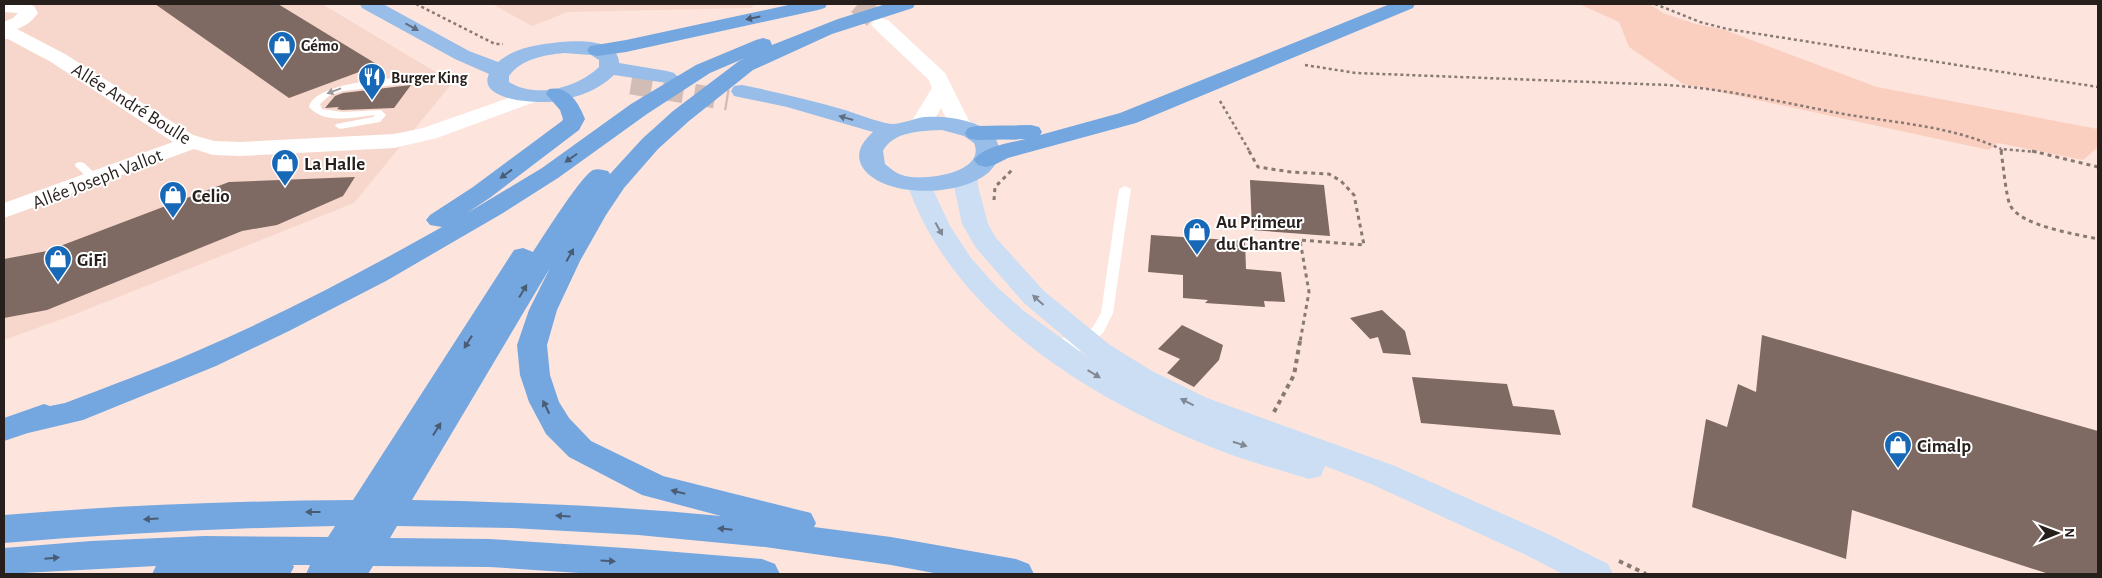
<svg xmlns="http://www.w3.org/2000/svg" width="2102" height="578" viewBox="0 0 2102 578" font-family="'Alegreya Sans',sans-serif">
<style>
.built{fill:#f7d7cc}
.green{fill:#facfc0}
.building{fill:#7e6a62}
.lines{fill:none;stroke-linecap:round;stroke-linejoin:round}
.tertiary-tunnel{stroke:#d2bdb6;stroke-width:21;stroke-dasharray:21 11;stroke-linecap:butt}
.primary-tunnel{stroke:#d2bdb6;stroke-width:21;stroke-dasharray:21 11;stroke-linecap:butt}
.path-far2{stroke:#887973;stroke-width:2.5;stroke-dasharray:3 3;stroke-linecap:butt}
.path-far1{stroke:#887973;stroke-width:3;stroke-dasharray:4 4;stroke-linecap:butt}
.path{stroke:#887973;stroke-width:4;stroke-dasharray:4.5 4.5;stroke-linecap:butt}
.service{fill:#fff;fill-rule:evenodd}
.minor{fill:#fff;fill-rule:evenodd}
.tertiary{fill:#fff;fill-rule:evenodd}
.secondary{fill:#cbdef4;fill-rule:evenodd}
.primary{fill:#97bde8;fill-rule:evenodd}
.trunk{fill:#74a7e0;fill-rule:evenodd}
.oneway{fill:#4a5c74}
.oneway2{fill:#5f6e82}
.oneway3{fill:#9e9a99}
.oneway4{fill:#818893}
.labels{text-anchor:middle;stroke-width:4;stroke-linejoin:round;paint-order:stroke}
.far-poi-label{font-size:16px;font-weight:bold;fill:#271f1c;stroke:#fff;text-anchor:start}
.street-label{font-size:19px;fill:#271f1c;stroke:#fff}
.poi-label{font-size:19px;font-weight:bold;fill:#271f1c;stroke:#fff;text-anchor:start}
</style>
<rect width="100%" height="100%" fill="#fde5dd"/>
<!-- built -->
<path class="built" d="M4 4H322L454 83 449 87 354 203 73 315 4 340Z
M492 4H755L751 8 568 12 532 26Z"/>
<!-- green -->
<path class="green" d="M1579 4H1650L1663 13 1696 24 1725 30 1877 87 2098 129V147L2083 160 1998 143 1989 150 1683 84 1629 47 1619 22Z"/>
<!-- building -->
<path class="building" d="M155 4H278L378 65 289 98Z
M411 85 394 108 342 110 337 109 339 107 325 108 335 96 343 93Z
M355 177 343 196 277 225 242 231 47 310 4 318V259L47 251 229 182Z
M1250 180 1324 185 1330 236 1252 230Z
M1151 235 1245 241 1246 269 1281 272 1285 302 1264 301 1265 307 1205 303 1208 300 1183 298V275L1148 272Z
M1382 310 1405 331 1411 355 1383 353 1378 337 1370 339 1350 318Z
M1182 325 1223 345 1219 360 1194 387 1167 373 1180 359 1158 349Z
M1762 335 2098 431V574H2049L1852 510 1846 559 1692 507 1706 419 1727 427 1738 384 1756 392Z
M1412 377 1507 384 1513 406 1554 410 1561 435 1421 423Z"/>
<g class="lines">
<!-- tertiary-tunnel -->
<path class="tertiary-tunnel" d="M858 4 881 24"/>
<!-- primary-tunnel -->
<path class="primary-tunnel" d="M631 84 728 100"/>
<!-- path-far2 -->
<path class="path-far2" d="M416 4 495 44H503
M1655 4 1700 22 1727 29 2098 87
M1305 65 1356 73 1668 85C1726 89 1781 102 1838 113 1893 123 1949 125 2001 149
M1220 101 1250 152
M2002 152 2001 149 2037 152"/>
<!-- path-far1 -->
<path class="path-far1" d="M1249 151 1258 167 1291 172 1329 174 1341 181 1354 195 1364 245 1300 240 1309 292 1300 342
M2001 151C2003 163 2006 196 2010 205 2020 226 2076 234 2098 239
M2032 151 2098 167
M994 200 995 187 1012 170"/>
<!-- path -->
<path class="path" d="M1274 412 1294 375 1300 341
M1619 561 1646 574"/>
<!-- service -->
<path class="service" d="M434 75 437 76V80L343 91 329 96 320 104 322 109 343 112 381 110 386 115 380 122 340 129 335 126 336 124 373 117 375 115C355 117 324 125 309 107 316 79 408 78 434 75Z
M80 162 84 163 99 177 100 179 99 181H91L76 167 75 165 76 163Z
M1125 186 1131 189 1113 313 1103 333 1079 352H1069L1055 341 1057 338H1067L1074 343 1093 327 1101 313 1119 189Z"/>
<!-- minor -->
<path class="minor" d="M4 4H27L34 6 38 13C32 21 26 26 17 29L65 54 193 135 214 141 240 142 394 134 423 128 526 92 533 90 540 92 543 96 540 100 437 138 394 148 240 156 213 155 194 149 4 218V203L173 142 51 62 8 39H4V22L13 18 18 13 4 12Z"/>
<!-- tertiary -->
<path class="tertiary" d="M881 18 888 20 945 73 972 127 969 132 961 134 953 132 941 108 929 129 921 131 913 129 910 124 932 88 929 80 874 28 871 24 874 20Z"/>
<!-- secondary -->
<path class="secondary" d="M966 169 974 171 978 176V186L988 224 996 238 1044 291 1110 345 1152 371 1207 398 1395 466 1548 534 1608 564 1613 574H1563L1524 554 1371 484 1325 466 1321 476 1309 479C1273 468 1236 458 1201 443 1081 393 952 312 907 184L910 179 919 177 928 179 950 226 971 258 996 286 1024 311 1089 358 1024 303 976 248 962 224 954 186V176L958 171Z"/>
<!-- primary -->
<path class="primary" d="M360 4H383L469 51 498 62C505 56 513 52 522 49 541 43 619 30 619 63L667 71 674 73 678 77 674 81 667 83 614 75C599 90 578 97 558 101 542 104 476 102 489 74L455 59 362 8ZM564 53 591 55 599 60V67C577 88 536 99 509 82V76C521 59 544 55 564 53Z
M742 85C777 92 811 100 845 110 857 114 881 123 892 124 902 124 915 118 925 117 946 115 997 121 999 149 1002 196 888 205 863 168 854 154 862 142 873 132L787 107 734 96 731 91 734 86ZM942 130 964 136 974 143C987 173 924 181 905 176 897 174 891 169 885 164L883 151C893 131 922 131 942 130Z"/>
<!-- trunk -->
<path class="trunk" d="M793 4H827L825 8 818 10 626 52 597 56 590 54 587 50 590 46 626 40Z
M886 4H915L913 8 832 34 753 70 689 121 658 149 624 188 606 215 580 261 557 310 547 345 550 375 559 402 569 418 591 441 663 476 811 513 816 523 814 527 891 537 1016 559 1029 564 1034 574H939L891 565 765 547 638 535 512 528 397 526 390 538 490 539 640 549 762 559 775 564 780 574H594L490 567 373 566 368 574H306L310 565H293L294 567 290 574H152L156 566 4 574V548L91 541 204 536 328 537 335 526C225 528 114 534 4 543V515C120 505 236 501 353 500L514 250 523 248 533 252C543 237 581 176 593 170 599 168 603 170 608 171L610 174 642 139 673 111 739 61 745 58 710 73 647 114 558 178 503 213 386 281 289 331 216 366 83 420 28 433 4 441V418L44 404 50 406 65 403C109 386 154 370 197 351 281 315 362 272 442 227L430 225 426 220 430 215 473 187 562 121 563 119 560 110 546 94 549 89C568 85 579 103 585 119L579 130 491 197 467 213 542 168 631 104 696 65 756 40 763 38 770 40 772 45 838 19ZM550 268 529 310 517 345 520 375 529 402 546 434 569 457 642 495 721 516C618 506 515 502 412 500Z
M1390 4H1415L1413 8 1136 123 1008 158 994 165 986 167 978 165 974 160C984 146 1010 143 1026 139L976 140 968 138 965 133 968 128 976 126 1031 125 1039 127 1042 132 1040 135 1120 113Z"/>
</g>
<!-- one-way arrows -->
<defs><path id="oneway-solid" d="M-6-.8H1V-3.2L6.5 0L1 3.2V.8H-6Z" transform="scale(1.25)"/></defs>
<g class="oneway">
<use href="#oneway-solid" transform="translate(753 18) rotate(168)"/>
<use href="#oneway-solid" transform="translate(571 158) rotate(145)"/>
<use href="#oneway-solid" transform="translate(506 174) rotate(144)"/>
<use href="#oneway-solid" transform="translate(570 255) rotate(-61)"/>
<use href="#oneway-solid" transform="translate(523 291) rotate(-59)"/>
<use href="#oneway-solid" transform="translate(468 342) rotate(122)"/>
<use href="#oneway-solid" transform="translate(546 407) rotate(-116)"/>
<use href="#oneway-solid" transform="translate(437 429) rotate(-58)"/>
<use href="#oneway-solid" transform="translate(678 492) rotate(-166)"/>
<use href="#oneway-solid" transform="translate(313 512) rotate(180)"/>
<use href="#oneway-solid" transform="translate(563 516) rotate(-176)"/>
<use href="#oneway-solid" transform="translate(151 519) rotate(177)"/>
<use href="#oneway-solid" transform="translate(725 529) rotate(-174)"/>
<use href="#oneway-solid" transform="translate(52 558) rotate(-5)"/>
<use href="#oneway-solid" transform="translate(608 561) rotate(3)"/>
</g>
<g class="oneway2">
<use href="#oneway-solid" transform="translate(412 27) rotate(29)"/>
<use href="#oneway-solid" transform="translate(846 118) rotate(-164)"/>
</g>
<use class="oneway3" href="#oneway-solid" transform="translate(334 91) rotate(160)"/>
<g class="oneway4">
<use href="#oneway-solid" transform="translate(939 229) rotate(61)"/>
<use href="#oneway-solid" transform="translate(1038 300) rotate(-138)"/>
<use href="#oneway-solid" transform="translate(1094 374) rotate(31)"/>
<use href="#oneway-solid" transform="translate(1187 402) rotate(-153)"/>
<use href="#oneway-solid" transform="translate(1240 444) rotate(18)"/>
</g>
<!-- icons -->
<defs>
<symbol id="shop-pin" viewBox="-11 -11 22 30"><path d="M0 17L-7.5 6A9.5 9.5 0 1 1 7.5 6Z" fill="#1768b6" stroke="#fff"/><path d="M-5-2.5h2.3a2.7 3.5 0 0 1 5.4 0H5L5.5 6h-11ZM-1.5-2.5h3a1.5 2.3 0 0 0-3 0Z" fill="#fff"/></symbol>
<symbol id="restaurant-pin" viewBox="-11 -11 22 30"><path d="M0 17L-7.5 6A9.5 9.5 0 1 1 7.5 6Z" fill="#1768b6" stroke="#fff"/><path d="M-5-6h1v4h1v-4h1v4h1v-4h1v5L-1.5 .5V6h-2V.5L-5-1ZM5-6V6H3V1.5H1.5Q1.5-4 5-6Z" fill="#fff"/></symbol>
</defs>
<g fill-rule="evenodd">
<use href="#shop-pin" x="266" y="29" width="32" height="43"/>
<use href="#restaurant-pin" x="356" y="61" width="32" height="43"/>
<use href="#shop-pin" x="269" y="147" width="32" height="43"/>
<use href="#shop-pin" x="157" y="179" width="32" height="43"/>
<use href="#shop-pin" x="1181" y="216" width="32" height="43"/>
<use href="#shop-pin" x="42" y="243" width="32" height="43"/>
<use href="#shop-pin" x="1882" y="429" width="32" height="43"/>
</g>
<g class="labels">
<!-- far-poi labels -->
<g class="far-poi-label">
<text x="301" y="51">Gémo</text>
<text x="391" y="83">Burger King</text>
</g>
<!-- street labels -->
<g class="street-label">
<text transform="translate(132 103) rotate(32)" y="7">Allée André Boulle</text>
<text transform="translate(97 178) rotate(-21)" y="7">Allée Joseph Vallot</text>
</g>
<!-- poi labels -->
<g class="poi-label">
<text x="304" y="170">La Halle</text>
<text x="192" y="202">Celio</text>
<text x="1216" y="228">Au Primeur<tspan x="1216" dy="22">du Chantre</tspan></text>
<text x="77" y="266">GiFi</text>
<text x="1917" y="452">Cimalp</text>
</g>
</g>
<!-- border -->
<rect width="2102" height="578" fill="none" stroke="#271f1c" stroke-width="10"/>
<!-- north arrow -->
<g transform="translate(2057 533) rotate(89)" stroke="#ffffff" stroke-width="4" paint-order="stroke">
<path d="M0-4L9 19L0 12L-9 19Z" fill="#271f1c"/>
<text y="-8" font-size="14" font-weight="bold" text-anchor="middle" fill="#271f1c">N</text>
</g>
</svg>
